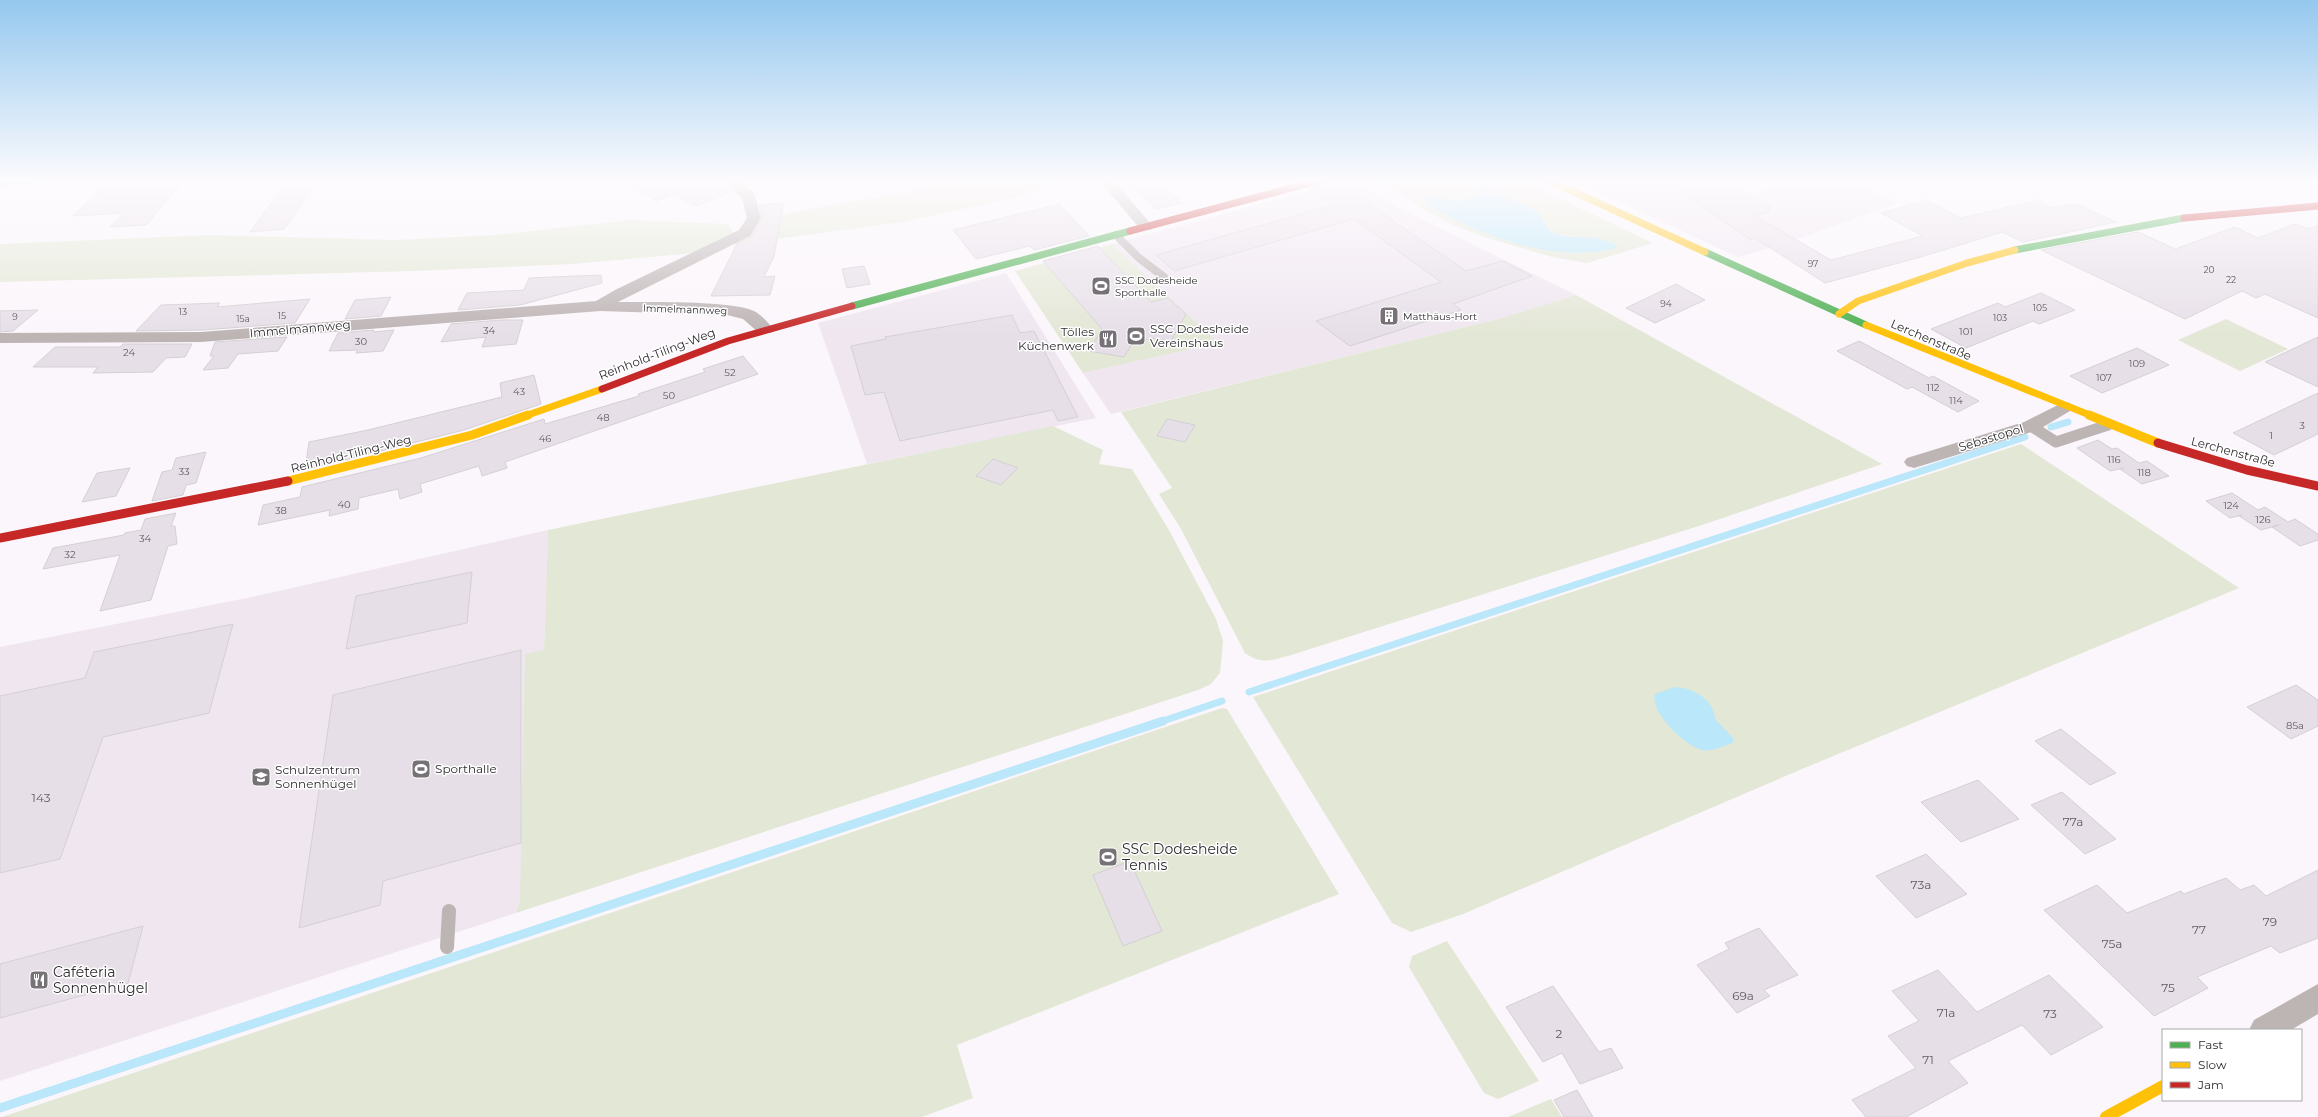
<svg xmlns="http://www.w3.org/2000/svg" width="2318" height="1117" viewBox="0 0 2318 1117" font-family="Montserrat,sans-serif">
<style>
.built{fill:#efe6f0}
.green{fill:#e3e7d5}
.water{fill:#bae7f9}
.lines{fill:none;stroke-linecap:round;stroke-linejoin:round}
.stream-far1{stroke:#bae7f9;stroke-width:7}
.stream{stroke:#bae7f9;stroke-width:9}
.building{fill:#e7dfe8;stroke:#d3d0d3}
.lane-far2{stroke:#bdb4b4;stroke-width:8}
.lane-far1{stroke:#bdb4b4;stroke-width:11}
.lane{stroke:#bdb4b4;stroke-width:14}
.street{fill:#bdb4b4;fill-rule:evenodd}
.fast{stroke:#4caf50;stroke-width:7}
.slow-far2{stroke:#ffc107;stroke-width:7}
.slow-far1{stroke:#ffc107;stroke-width:9}
.slow{stroke:#ffc107;stroke-width:12}
.jam-far1{stroke:#c62828;stroke-width:7}
.jam{stroke:#c62828;stroke-width:9}
.labels{text-anchor:middle;stroke-width:3;stroke-linejoin:round;paint-order:stroke}
.far-number-label{font-size:9px;fill:#5f5b60}
.far-poi-label{font-size:10px;fill:#2e2b2e;stroke:#fff;text-anchor:start}
.far-street-label{font-size:10px;fill:#2e2b2e;stroke:#fff}
.number-label{font-size:10px;fill:#5f5b60}
.street-label{font-size:12px;fill:#2e2b2e;stroke:#fff}
.poi-label{font-size:12px;fill:#2e2b2e;stroke:#fff;text-anchor:start}
.near-number-label{font-size:12px;fill:#5f5b60}
.near-poi-label{font-size:14px;fill:#2e2b2e;stroke:#fff;text-anchor:start}
</style>
<rect width="100%" height="100%" fill="#fbf6fb"/>
<!-- built -->
<path class="built" d="M1350 180H1357L1399 208 1576 295 1498 319 1111 414 1083 373 1217 343 1112 244Z
M1586 180H1662L1674 188 1723 192 1862 185 1897 203 1787 243 1738 257 1585 186 1593 183Z
M1006 273 1096 418 867 464 818 323Z
M548 530 544 650 520 899 516 913 0 1081V647L247 598Z"/>
<!-- green -->
<path class="green" d="M975 180H1056L1014 198 902 222 732 245 759 222 793 212Z
M1377 180H1473L1478 184 1481 193C1467 205 1445 199 1429 196L1470 226 1516 243 1560 251 1612 249V242L1607 241 1554 234 1546 227 1544 220 1524 204 1501 195 1485 180H1521L1653 243 1587 263 1552 257 1484 237 1453 225 1418 206Z
M631 220 728 224 733 233 694 253 572 264 412 271 0 282V244L210 235 396 240 494 235Z
M1112 244 1218 343 1083 373 1015 271Z
M1576 295 1882 464 1705 524 1288 656C1269 661 1261 664 1245 653L1181 529 1159 494 1172 488 1121 412 1498 319Z
M2226 319 2288 349 2240 371 2178 340Z
M1053 426 1103 450 1099 464 1132 469 1169 530 1216 619 1223 641 1220 673 1211 684 1198 690 516 913 520 899 525 654 544 650 548 530Z
M2021 444 2239 588 1802 769 1463 914 1411 932 1392 923 1253 697Z
M1222 708 1227 709 1339 894 957 1045 973 1098 922 1117H2Z
M1447 941 1539 1081 1498 1099 1484 1093 1409 967 1412 956Z
M1551 1099 1562 1117H1508Z"/>
<!-- water -->
<path class="water" d="M1473 180H1485C1496 198 1520 200 1536 212 1545 218 1545 231 1556 234 1575 240 1599 234 1616 245L1617 248C1552 264 1483 236 1427 205L1425 201 1429 196C1445 199 1467 205 1481 193L1478 184Z
M1675 687C1693 688 1714 699 1715 719L1733 738V743C1723 746 1712 752 1702 750 1685 746 1649 711 1655 694Z"/>
<g class="lines">
<!-- stream-far1 -->
<path class="stream-far1" d="M2051 427 2068 422
M1249 692 2025 437
M1160 722 1222 701"/>
<!-- stream -->
<path class="stream" d="M0 1108 1163 721"/>
</g>
<!-- building -->
<path class="building" d="M288 180H319L284 229 250 232Z
M616 180H719L732 192 696 206 673 194 658 201Z
M738 180H760V181L747 186Z
M1125 180H1157L1182 203 1156 209Z
M1329 180H1339L1379 211 1466 271 1503 261 1532 276 1453 304 1461 310 1350 346 1316 321 1441 282 1354 219 1174 271 1156 255 1334 205 1309 189 1326 184Z
M1662 180H1721L1772 207 1767 209 1771 211 1755 216 1831 260 1923 236 1881 213 1926 200 1961 218 2039 200 2051 208 2077 204 2116 222 2023 242 2002 232 1924 256 1825 283 1755 238 1751 240Z
M184 181 146 225 110 227 124 213 73 216 104 186Z
M784 203 774 256 764 277 775 276 770 295 711 296 737 244 751 237 762 219 759 205Z
M1059 204 1089 236 1034 250 1030 246 976 259 953 230Z
M2295 224 2309 229 2318 225V318L2265 294 2256 298 2242 291 2185 319 2041 250 2138 232 2175 249 2235 227 2258 238Z
M1098 246 1151 302 1168 298 1186 314 1171 341 1152 338 1132 344 1124 357 1089 351 1102 329 1043 261Z
M864 266 870 284 847 288 842 269Z
M601 275 602 283 520 305 458 310 467 293 524 290 529 278Z
M1676 284 1705 300 1655 323 1626 308Z
M2041 293 2075 310 2039 324 2033 321 1966 348 1931 329 1998 303 2005 307Z
M391 297 381 316 345 319 355 300Z
M310 299 295 323 203 330 136 331 161 305 220 303 217 307Z
M38 310 13 331 0 332V311Z
M1012 315 1020 333 1034 331 1078 417 1058 421 1053 410 900 441 884 392 865 395 851 346 886 339 885 337Z
M501 320H523L516 344 482 347 486 337 441 342 451 324Z
M374 330 373 332 394 330 383 351 356 353 358 350 329 351 338 333Z
M287 337 278 351 238 354 228 368 203 370 214 356H210L215 342Z
M2318 337V387L2265 362Z
M1859 341 1929 378 1933 376 1979 401 1958 412 1912 387 1907 389 1837 351Z
M123 344H192L185 357 166 358 153 372 93 373 98 367H33L55 347H120Z
M2137 348 2169 365 2102 393 2070 376Z
M743 356 758 374 505 462 507 468 482 476 479 466 420 484 422 492 400 499 398 489 359 498 358 509 329 516 330 510 258 525 263 505 300 497 302 487 421 458 544 419 545 424 639 396 638 394 705 372 703 369Z
M534 375 541 404 464 430 305 470 309 442 368 430 502 397 500 383Z
M2318 393V434L2274 455 2233 433Z
M1167 419 1195 425 1185 442 1157 436Z
M2098 440 2112 449 2117 448 2139 463 2147 461 2169 476 2142 484 2120 469 2124 468 2110 471 2077 448Z
M206 452 196 483 186 485 183 495 152 501 162 472 172 470 176 458Z
M993 459 1018 468 1001 485 976 476Z
M130 468 116 496 82 502 97 473Z
M2232 493 2258 510 2265 507 2288 522 2295 519 2318 534V540L2300 546 2272 527 2279 525 2261 530 2239 516 2242 515 2230 518 2206 501Z
M176 513 171 526H175L177 544 168 546 151 600 100 611 120 555 43 569 53 548 124 535 125 533 141 530 145 519Z
M472 572 467 623 346 649 356 596Z
M233 624 209 713 103 737 60 859 0 873V696L85 678 94 652Z
M521 650V843L383 881 380 905 299 928 333 695Z
M2296 685 2318 700V726L2291 739 2247 707Z
M2061 729 2116 773 2090 785 2035 741Z
M1978 780 2019 819 1961 842 1921 802Z
M2062 792 2116 839 2085 854 2031 805Z
M1926 854 1967 894 1916 918 1876 876Z
M1130 861 1162 931 1123 946 1093 875Z
M2318 870V938L2280 953 2271 946 2197 977 2208 988 2154 1016 2044 910 2097 885 2127 913 2181 891 2184 894 2226 878 2240 890 2254 885 2266 896Z
M143 926 128 983 0 1018V964Z
M1759 928 1798 975 1764 990 1770 996 1737 1013 1697 965 1729 949 1725 943Z
M1938 970 1977 1012 2049 975 2103 1027 2051 1055 2022 1025 1948 1061 1968 1083 1906 1117H1866L1852 1100 1916 1068 1888 1036 1919 1021 1892 991Z
M1553 986 1599 1052 1611 1048 1623 1068 1580 1084 1562 1053 1543 1062 1506 1007Z
M1577 1090 1593 1117H1564L1554 1100Z"/>
<g class="lines">
<!-- lane-far2 -->
<path class="lane-far2" d="M1116 235 1139 258 1164 277"/>
<!-- lane-far1 -->
<path class="lane-far1" d="M2031 426 2056 442 2108 425"/>
<!-- lane -->
<path class="lane" d="M447 947 449 911"/>
<!-- street -->
<path class="street" d="M720 180H736L754 193 761 218 750 236 618 302C645 302 737 300 756 312 762 316 769 323 773 329L771 333H759L743 319 727 315 600 311 201 342 0 343V333L201 332 596 301 615 290 739 230 747 218 742 198Z
M1099 180H1113L1151 224 1154 227 1151 230H1141Z
M2064 402 2070 403 2073 407 2070 411 2038 430 1914 468 1907 466 1904 462 1907 458 2024 422Z
M2318 984V1014L2291 1030H2249L2254 1020Z"/>
<!-- fast -->
<path class="fast" d="M0 182 31 180
M2015 250 2184 218
M1705 252 1866 325
M852 306 1130 231"/>
<!-- slow-far2 -->
<path class="slow-far2" d="M1548 180 1705 252
M1839 314 1858 301 1967 263 2015 250
M1866 325 2092 416
M525 416 602 389"/>
<!-- slow-far1 -->
<path class="slow-far1" d="M2089 415 2158 443
M288 481 472 435 528 415"/>
<!-- slow -->
<path class="slow" d="M2106 1117 2163 1086"/>
<!-- jam-far1 -->
<path class="jam-far1" d="M2184 218 2318 206
M1130 231 1321 180
M602 389 728 341 852 306"/>
<!-- jam -->
<path class="jam" d="M2158 443 2247 470 2318 486
M0 538 288 481"/>
</g>
<!-- sky -->
<linearGradient id="sky" x2="0" y2="1"><stop stop-color="#95c8ef"/><stop offset="0.54" stop-color="#fdfbfd"/><stop offset="1" stop-color="#fdfbfd" stop-opacity="0"/></linearGradient>
<rect width="2318" height="336" fill="url(#sky)"/>
<!-- icons -->
<defs>
<symbol id="stadium-square" viewBox="-11 -11 22 22"><rect x="-9" y="-9" width="18" height="18" rx="4" fill="#767276" stroke="#fff"/><path d="M0-5a6.5 5 0 1 0 0 10a6.5 5 0 1 0 0-10ZM-3.5-1.8h7v3.6h-7Z" fill="#fff"/></symbol>
<symbol id="building-square" viewBox="-11 -11 22 22"><rect x="-9" y="-9" width="18" height="18" rx="4" fill="#767276" stroke="#fff"/><path d="M-4-6H4V6H1V3H-1V6H-4ZM-2.5-4.3h1.7v1.8h-1.7ZM.8-4.3h1.7v1.8H.8ZM-2.5-1h1.7V.8h-1.7ZM.8-1h1.7V.8H.8Z" fill="#fff"/></symbol>
<symbol id="restaurant-square" viewBox="-11 -11 22 22"><rect x="-9" y="-9" width="18" height="18" rx="4" fill="#767276" stroke="#fff"/><path d="M-5-6h1v4h1v-4h1v4h1v-4h1v5L-1.5 .5V6h-2V.5L-5-1ZM5-6V6H3V1.5H1.5Q1.5-4 5-6Z" fill="#fff"/></symbol>
<symbol id="school-square" viewBox="-11 -11 22 22"><rect x="-9" y="-9" width="18" height="18" rx="4" fill="#767276" stroke="#fff"/><path d="M0-5L7-2L0 1L-7-2ZM-4 1L0 2.5L4 1V4Q0 6-4 4Z" fill="#fff"/></symbol>
</defs>
<g fill-rule="evenodd">
<use href="#stadium-square" x="1090" y="275" width="22" height="22"/>
<use href="#building-square" x="1378" y="305" width="22" height="22"/>
<use href="#stadium-square" x="1125" y="325" width="22" height="22"/>
<use href="#restaurant-square" x="1097" y="328" width="22" height="22"/>
<use href="#stadium-square" x="410" y="758" width="22" height="22"/>
<use href="#school-square" x="250" y="766" width="22" height="22"/>
<use href="#stadium-square" x="1097" y="846" width="22" height="22"/>
<use href="#restaurant-square" x="28" y="969" width="22" height="22"/>
</g>
<g class="labels">
<!-- far-number labels -->
<g class="far-number-label">
<text x="1813" y="267">97</text>
<text x="2209" y="273">20</text>
<text x="2231" y="283">22</text>
<text x="1666" y="307">94</text>
<text x="2040" y="311">105</text>
<text x="183" y="315">13</text>
<text x="282" y="319">15</text>
<text x="15" y="320">9</text>
<text x="2000" y="321">103</text>
<text x="243" y="322">15a</text>
</g>
<!-- far-poi labels -->
<g class="far-poi-label">
<text x="1115" y="284">SSC Dodesheide<tspan x="1115" dy="12">Sporthalle</tspan></text>
<text x="1403" y="320">Matthäus-Hort</text>
</g>
<!-- far-street labels -->
<g class="far-street-label">
<text transform="translate(685 309) rotate(2)" y="4">Immelmannweg</text>
</g>
<!-- number labels -->
<g class="number-label">
<text x="489" y="334">34</text>
<text x="1966" y="335">101</text>
<text x="361" y="345">30</text>
<text x="129" y="356">24</text>
<text x="2137" y="367">109</text>
<text x="730" y="376">52</text>
<text x="2104" y="381">107</text>
<text x="1933" y="391">112</text>
<text x="519" y="395">43</text>
<text x="669" y="399">50</text>
<text x="1956" y="404">114</text>
<text x="603" y="421">48</text>
<text x="2302" y="429">3</text>
<text x="2271" y="439">1</text>
<text x="545" y="442">46</text>
<text x="2114" y="463">116</text>
<text x="184" y="475">33</text>
<text x="2144" y="476">118</text>
<text x="344" y="508">40</text>
<text x="2231" y="509">124</text>
<text x="281" y="514">38</text>
<text x="2263" y="523">126</text>
<text x="145" y="542">34</text>
<text x="70" y="558">32</text>
<text x="2295" y="729">85a</text>
</g>
<!-- street labels -->
<g class="street-label">
<text transform="translate(300 329) rotate(-5)" y="4">Immelmannweg</text>
<text transform="translate(1931 340) rotate(23)" y="4">Lerchenstraße</text>
<text transform="translate(657 354) rotate(-21)" y="4">Reinhold-Tiling-Weg</text>
<text transform="translate(1991 438) rotate(-17)" y="4">Sebastopol</text>
<text transform="translate(2233 452) rotate(15)" y="4">Lerchenstraße</text>
<text transform="translate(351 454) rotate(-14)" y="4">Reinhold-Tiling-Weg</text>
</g>
<!-- poi labels -->
<g class="poi-label">
<text x="1150" y="333">SSC Dodesheide<tspan x="1150" dy="14">Vereinshaus</tspan></text>
<text x="1094" y="336" text-anchor="end">Tölles<tspan x="1094" dy="14">Küchenwerk</tspan></text>
<text x="435" y="773">Sporthalle</text>
<text x="275" y="774">Schulzentrum<tspan x="275" dy="14">Sonnenhügel</tspan></text>
</g>
<!-- near-number labels -->
<g class="near-number-label">
<text x="41" y="802">143</text>
<text x="2073" y="826">77a</text>
<text x="1921" y="889">73a</text>
<text x="2270" y="926">79</text>
<text x="2199" y="934">77</text>
<text x="2112" y="948">75a</text>
<text x="2168" y="992">75</text>
<text x="1743" y="1000">69a</text>
<text x="1946" y="1017">71a</text>
<text x="2050" y="1018">73</text>
<text x="1559" y="1038">2</text>
<text x="1928" y="1064">71</text>
</g>
<!-- near-poi labels -->
<g class="near-poi-label">
<text x="1122" y="854">SSC Dodesheide<tspan x="1122" dy="16">Tennis</tspan></text>
<text x="53" y="977">Caféteria<tspan x="53" dy="16">Sonnenhügel</tspan></text>
</g>
</g>
<!-- legend -->
<rect x="2162" y="1029" width="140" height="72" fill="#ffffff" stroke="#abaaab"/>
<rect x="2170" y="1042" width="20" height="6" fill="#4caf50" stroke="#abaaab"/>
<text x="2198" y="1049" font-size="12" fill="#2e2b2e">Fast</text>
<rect x="2170" y="1062" width="20" height="6" fill="#ffc107" stroke="#abaaab"/>
<text x="2198" y="1069" font-size="12" fill="#2e2b2e">Slow</text>
<rect x="2170" y="1082" width="20" height="6" fill="#c62828" stroke="#abaaab"/>
<text x="2198" y="1089" font-size="12" fill="#2e2b2e">Jam</text>
</svg>
